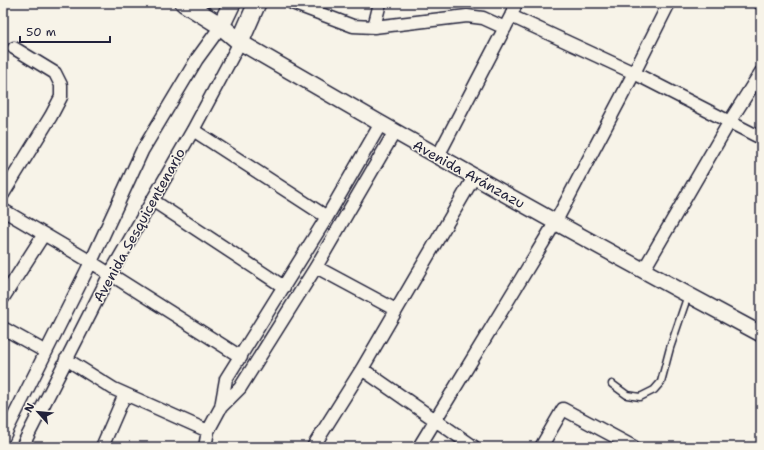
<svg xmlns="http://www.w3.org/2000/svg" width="764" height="450" viewBox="0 0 764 450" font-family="'Shantell Sans',sans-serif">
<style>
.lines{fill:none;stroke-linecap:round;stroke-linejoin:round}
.service-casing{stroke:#22223b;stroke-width:9}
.minor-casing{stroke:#22223b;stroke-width:15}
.tertiary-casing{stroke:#22223b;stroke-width:18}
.secondary-casing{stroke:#22223b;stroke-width:20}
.service{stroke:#f7f3e8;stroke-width:6}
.minor{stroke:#f7f3e8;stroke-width:12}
.tertiary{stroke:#f7f3e8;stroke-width:15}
.secondary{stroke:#f7f3e8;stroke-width:17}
.labels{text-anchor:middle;stroke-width:3;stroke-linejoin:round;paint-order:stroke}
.street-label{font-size:14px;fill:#22223b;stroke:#f7f3e8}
</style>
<rect width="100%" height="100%" fill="#f7f3e8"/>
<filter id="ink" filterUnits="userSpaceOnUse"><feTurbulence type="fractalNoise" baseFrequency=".025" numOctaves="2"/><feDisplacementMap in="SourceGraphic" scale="8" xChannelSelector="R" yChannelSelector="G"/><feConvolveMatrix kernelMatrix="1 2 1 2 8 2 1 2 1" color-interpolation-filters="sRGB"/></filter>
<g filter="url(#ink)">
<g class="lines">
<defs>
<path id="service" d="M612 384 627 395 640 397 654 390 661 382 670 348 688 295"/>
<path id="minor" d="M292 3 353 26 374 27 467 16 483 18 505 28
M760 3H761
M511 16 634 73 761 138
M374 27 380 3
M193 130 327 217
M438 156 511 16 516 3
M3 194 51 116 61 97V85L55 73 14 48
M152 200 284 287
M3 210 91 262 241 357
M316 267 396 310
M643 271 730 121 761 72
M3 298 44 234
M3 328 46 352
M66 359 114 389 208 431
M362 369 474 447
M221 407 240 388 316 267 394 133
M3 438 91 262 142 151 197 59 221 26
M22 447 110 274 193 130 240 42
M102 447 125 394
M205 447 208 431 221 407 226 379 327 217 380 125
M313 447 362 369 474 177
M419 447 555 223 634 73 669 3
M541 447 563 409 634 447"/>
<path id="tertiary" d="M240 42C412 143 585 240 761 334"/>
<path id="secondary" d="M184 3 221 26 240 42 257 3
M221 26 232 3"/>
</defs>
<!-- service casing -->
<use href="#service" class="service-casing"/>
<!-- minor casing -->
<use href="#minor" class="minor-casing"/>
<!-- tertiary casing -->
<use href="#tertiary" class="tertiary-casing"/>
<!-- secondary casing -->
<use href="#secondary" class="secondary-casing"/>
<!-- service -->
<use href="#service" class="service"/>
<!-- minor -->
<use href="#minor" class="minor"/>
<!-- tertiary -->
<use href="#tertiary" class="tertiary"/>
<!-- secondary -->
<use href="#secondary" class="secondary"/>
</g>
</g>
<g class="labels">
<!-- street labels -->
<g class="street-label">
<text transform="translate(469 174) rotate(29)" y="5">Avenida Aránzazu</text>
<text transform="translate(139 225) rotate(-61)" y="5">Avenida Sesquicentenario</text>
</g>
</g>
<!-- margin -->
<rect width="764" height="450" fill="none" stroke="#f7f3e8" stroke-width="16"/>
<rect x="8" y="8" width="748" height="434" fill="none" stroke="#22223b" stroke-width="1.5" filter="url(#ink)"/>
<!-- north arrow -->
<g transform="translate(38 412) rotate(297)" stroke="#f7f3e8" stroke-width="3" paint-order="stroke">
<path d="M0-3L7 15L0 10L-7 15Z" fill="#22223b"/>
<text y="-6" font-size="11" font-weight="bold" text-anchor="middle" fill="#22223b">N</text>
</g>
<!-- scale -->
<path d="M20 36v6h90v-6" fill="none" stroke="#22223b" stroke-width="2"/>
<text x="26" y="36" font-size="12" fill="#22223b" stroke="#f7f3e8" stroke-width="3" paint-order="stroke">50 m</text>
</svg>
